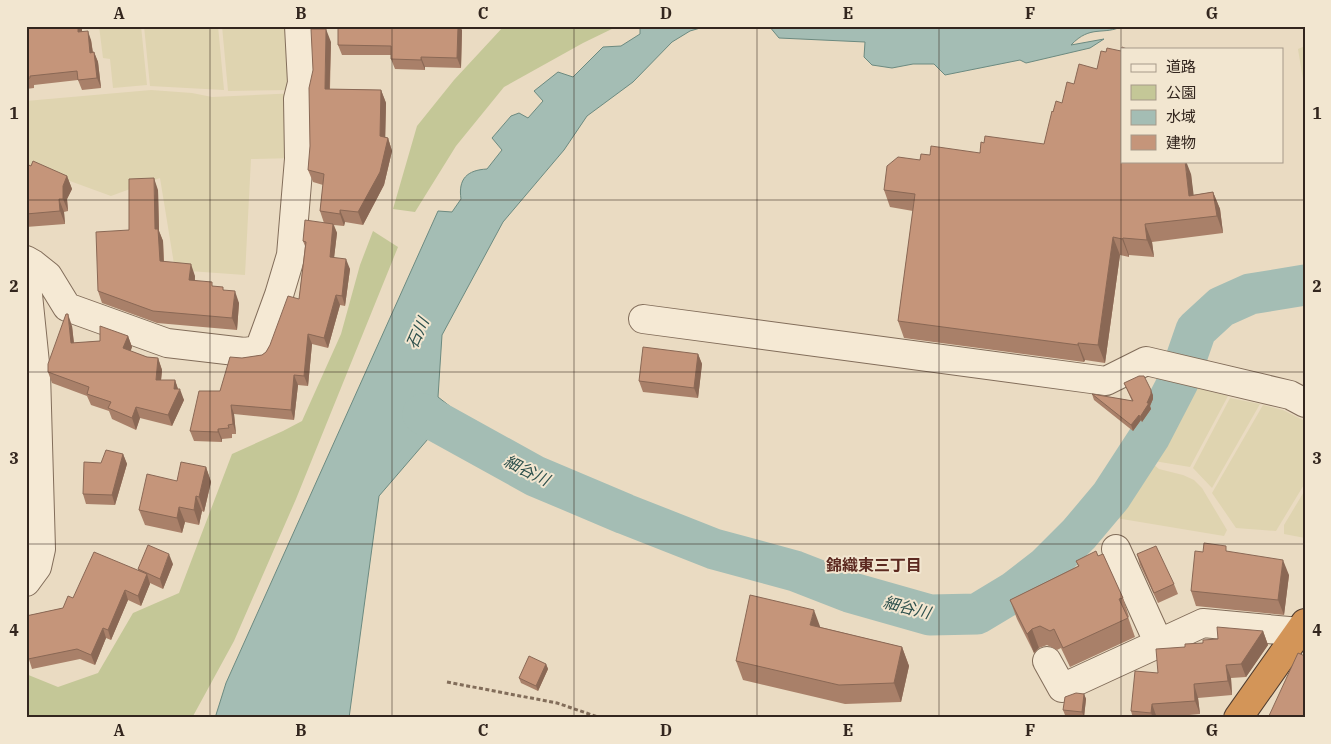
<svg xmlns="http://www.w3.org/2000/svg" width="1331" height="744" viewBox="0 0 1331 744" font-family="'IBM Plex Serif','Noto Sans JP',serif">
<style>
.farmland{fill:#dfd4b0}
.green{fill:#c4c797}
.water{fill:#a4bdb4;stroke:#6c8a80}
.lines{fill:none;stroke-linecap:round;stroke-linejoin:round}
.river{stroke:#a4bdb4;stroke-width:41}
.minor-casing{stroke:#826d5a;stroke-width:30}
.highway-casing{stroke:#503c2f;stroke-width:30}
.path{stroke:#826d5a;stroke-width:3;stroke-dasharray:4 2.5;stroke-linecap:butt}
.minor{stroke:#f5e9d4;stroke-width:28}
.highway{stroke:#d39558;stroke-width:28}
.wall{fill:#a98069}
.shaded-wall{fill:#8a6855}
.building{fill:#c5957a;stroke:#8a6855}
.grid{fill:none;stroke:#33261e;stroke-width:1;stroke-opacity:0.55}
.labels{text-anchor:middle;stroke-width:4;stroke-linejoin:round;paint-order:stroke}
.water-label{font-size:16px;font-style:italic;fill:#2e514d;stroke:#f2e6d0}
.neighbourhood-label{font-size:16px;font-weight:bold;fill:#5c2920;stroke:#f2e6d0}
.neatline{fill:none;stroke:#33261e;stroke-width:2}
.grid-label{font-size:16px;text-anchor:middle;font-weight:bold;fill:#33261e}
</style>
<rect width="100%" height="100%" fill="#eadbc2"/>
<!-- farmland -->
<path class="farmland" d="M99 26H141L147 85 113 88 110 59 103 58Z
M144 26H218L224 90 150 86Z
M222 26H292L293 90 228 91Z
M1305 46V92L1298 49Z
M151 90 192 93 212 97 299 93 296 158 251 159 245 275 175 270 160 178 111 196 26 165V101Z
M1194 387 1228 396 1190 467 1154 461 1181 415Z
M1230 398 1260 404 1212 488 1193 468Z
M1263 405 1283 410 1305 421V483L1276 531 1236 528 1212 493Z
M1153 464 1159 469 1183 475 1194 480 1202 488 1227 530 1224 536 1116 518 1114 514Z
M1305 490V538L1284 534V525Z"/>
<!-- green -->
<path class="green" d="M504 26H618L583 43 504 87 456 146 415 212 393 209 417 126 454 80Z
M373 231 398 247 296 499 234 641 192 718H26V674L58 687 98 673 133 613 179 593 232 454 283 431 302 421 341 334 360 265Z"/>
<!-- water -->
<path class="water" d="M640 26H707L690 31 672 42 633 82 587 116 564 150 503 222 442 335 438 397 478 428 471 448 428 439 379 496 349 718H215L226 683 438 211 452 212 461 199C458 179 467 170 487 169L502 150 492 138 511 116 519 113 528 118 543 101 534 91 558 72 573 77 603 47 621 46 640 34Z
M769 26H1123C1103 36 1091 24 1071 45L1104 39 1090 48 1026 63 1020 60 945 75 934 64H913L892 68 872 65 864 57 865 42 779 38Z"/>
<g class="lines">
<!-- river -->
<path class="river" d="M423 414 535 476 625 514 714 549 795 571 849 592 930 615 977 614 1015 591 1046 567 1079 534 1111 496 1150 436 1178 382 1196 330 1221 307 1250 294 1305 285"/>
<defs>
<path id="minor" d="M26 260 33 264 48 276 67 307 167 343 244 352 259 350 279 295 291 255 299 159 298 99 302 83 299 26
M26 275 36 373 41 549 37 567 26 582
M643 319 1106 381 1146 361 1290 395 1305 403
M1116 549 1159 644
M1047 661 1062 688 1203 623 1300 632"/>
<path id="highway" d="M1238 718 1305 623"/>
</defs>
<!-- minor casing -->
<use href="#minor" class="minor-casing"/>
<!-- highway casing -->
<use href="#highway" class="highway-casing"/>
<!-- path -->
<path class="path" d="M447 682 557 703 601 718"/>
<!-- minor -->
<use href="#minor" class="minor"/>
<!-- highway -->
<use href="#highway" class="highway"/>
</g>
<!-- wall -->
<path class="wall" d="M26 26 82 31 91 40 93 52H94L98 62 101 88 82 90 78 80 34 85V88L26 89Z
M463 26H489V28H463Z
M462 30 461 68 425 67V70L395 69 391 59V55H342L338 45Z
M331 42 330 89 381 90 386 103 385 137 388 138 392 151 384 185 363 225 345 222 344 226 334 225 337 233 334 257 350 269 345 306 340 305 328 348 312 344 308 386 298 385 294 420 234 414 236 434H232V438L222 439V442L194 441 190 431 220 391 242 358 262 355 266 352 299 299 305 246 303 241 324 223 320 211 323 185 313 182 308 170Z
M1106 52 1122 161 1191 174 1193 195 1213 192 1220 209 1223 233 1152 242 1154 257 1129 255V257L1120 255 1105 363 1085 360 1084 362 904 338 898 321 913 211 890 207 884 190 920 160 930 155 980 153 984 143 1044 144 1053 112 1062 103 1074 84 1097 69Z
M26 164 31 166 67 176 72 189 67 199 68 211 64 212 65 224 26 227Z
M158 190 159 231 163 241 164 261 195 276V280L224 290 239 303 237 330 157 323 102 303 98 291 129 230Z
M72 326 74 343 100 341 128 336 132 347 130 351 147 357 158 358 162 370 161 380H175L178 389 184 400 172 426 140 418 136 430 112 419 109 411 91 405 87 396 52 383 48 372Z
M698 354 702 364 698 398 643 392 639 381Z
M1124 383 1153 395V399L1150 406 1151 409 1142 422 1141 420 1133 431 1094 400 1092 394 1132 401Z
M123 454 127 464 115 505 86 504 83 494 101 463Z
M206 467 211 482 204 512 202 511 199 525 185 522 182 533 145 525 139 510 177 481Z
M1203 552H1228L1289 575 1284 615 1196 606 1191 591Z
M1137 554 1174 584 1178 594 1158 603 1140 565Z
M1098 556 1123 598 1129 617H1128L1135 637 1070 667 1061 648 1057 650 1047 645 1039 648 1034 653 1017 619 1010 600 1078 566 1076 561Z
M173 564 163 589 150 583 141 606 128 600 111 640 106 638 95 665 80 659 32 669 27 653H26V616L63 608 139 571 138 569Z
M820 627 902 647 909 666 901 702 845 704 743 680 736 661Z
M1263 631 1268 645 1246 677 1231 678 1232 695 1198 698 1200 714 1157 718H1133L1131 711 1158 673 1185 647 1218 639Z
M546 664 548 669 538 691 521 683 519 678Z
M1084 694 1086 699 1084 717 1065 715 1063 710Z"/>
<!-- shaded-wall -->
<path class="shaded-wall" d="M78 26H82V41L78 32Z
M458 26H460L462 30 461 68 457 58Z
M326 29 331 42 329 101 325 89Z
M88 31 91 40 94 62 90 53Z
M94 52 98 62 101 88 97 78Z
M421 57 425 67V70L421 60Z
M381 90 386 103 385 149 380 136Z
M388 138 392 151 384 185 363 225 358 212Z
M1185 161H1186L1191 174 1196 213 1189 196Z
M67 176 72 189 67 199 68 211 63 199V186Z
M154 178 158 190 159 231 163 241 164 273 160 261 155 229Z
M1213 192 1220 209 1223 233 1217 216Z
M59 199 64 212 65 224 60 211Z
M340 210 345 222 344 226 340 214Z
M333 224 337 233 333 267 330 257Z
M1145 224 1152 242 1154 257 1147 240Z
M1113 237 1120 255 1105 363 1098 345Z
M1123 238 1129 255V257L1122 239Z
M346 259 350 269 345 306 342 296Z
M191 264 195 276 194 292 189 280Z
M235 291 239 303 237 330 232 318Z
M336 295 340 305 328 348 324 338Z
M68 314 72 326 75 354 71 343Z
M308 334 312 344 308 386 304 376Z
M128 336 132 347 128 359 123 348Z
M1078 343 1085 360 1084 362 1078 345Z
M698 354 702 364 698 398 694 388Z
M158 358 162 370 160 391 156 380Z
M294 375 298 385 294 420 291 410Z
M175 380 179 392 180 389 184 400 172 426 168 415 174 389Z
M1151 390 1153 395V399L1150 406 1151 409 1142 422 1140 417 1147 403Z
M231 405 234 414 236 434 233 424Z
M136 407 140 418 136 430 132 418Z
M1139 415 1141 420 1133 431 1131 425Z
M218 429 222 439V442L218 432Z
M123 454 127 464 115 505 112 495Z
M206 467 211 482 204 512 199 497Z
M196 496 202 511 199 525 194 510Z
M179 507 185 522 182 533 177 518Z
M169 554 173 564 163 589 160 579Z
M1283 560 1289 575 1284 615 1278 600Z
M147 574 150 584 141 606 138 596Z
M125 590 128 600 111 640 108 630Z
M814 610 821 629 810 625Z
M103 628 106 638 95 665 91 655Z
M1032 629 1039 648 1034 653 1027 634Z
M1263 631 1268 645 1246 677 1241 664Z
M902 647 909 666 901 702 894 683Z
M546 664 548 669 538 691 536 686Z
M1226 665 1231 678 1232 695 1228 681Z
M1194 684 1198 698 1200 714 1195 701Z
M1084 694 1086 699 1084 717 1082 712Z
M1152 704 1157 718H1153L1151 713Z"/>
<!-- building -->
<path class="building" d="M26 26H78V32L88 31 90 53 94 52 97 78 78 80 77 71 30 76V78L26 79Z
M338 26H458L457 58 421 57V60L391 59V46L338 45Z
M311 29H326L325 89 381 90 380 136 388 138 380 172 358 212 340 210V214L320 211 324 174 308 170 310 146 309 88 313 70Z
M1122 47 1127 49H1122V161H1140L1139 162 1149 161H1185L1189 196 1213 192 1217 216 1145 224 1147 240 1123 238 1122 239 1113 237 1098 345 1078 343V345L898 321 915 194 884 190 887 166 898 157 920 160 921 154 930 155 931 146 980 153 981 142 984 143 985 136 1044 144 1052 111 1053 112 1056 101 1062 103 1067 82 1074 84 1079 64 1097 69 1101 51 1106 52 1107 48 1121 51Z
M33 161 67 176 63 186V199H59L60 211 26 214V164L31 166Z
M154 178 155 229H158L160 261 191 264 189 280 212 282V286L223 287V290L235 291 232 318 153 311 98 291 96 232 129 230V179Z
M305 220 333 224 330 257 346 259 342 296 336 295 324 338 308 334 304 376 294 375 291 410 231 405 233 424 228 425 229 428 218 429V432L190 431 199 391H220L230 357 242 358 262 355 266 352 270 345 288 296 299 299 306 242 303 241Z
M66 314H68L71 343 100 341V326L128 336 123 348 147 357 158 358 156 380H175L174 389H180L168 415 136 407 132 418 108 408 111 402 87 394 89 387 48 372V364Z
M643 347 698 354 694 388 639 381Z
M1139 376H1144L1151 390V394L1147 403H1149L1140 417 1139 415 1131 425 1092 394 1133 401 1124 383Z
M106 450 123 454 112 495 83 494 84 462 101 463Z
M181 462 206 467 199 497 196 496 194 510 179 507 177 518 139 510 147 474 177 481Z
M1204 543 1226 546V551L1283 560 1278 600 1191 591 1195 551 1203 552Z
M148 545 169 554 160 579 138 569Z
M1156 546 1174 584 1154 593 1137 554Z
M1096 551 1098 556 1103 554 1123 598 1119 599 1128 618 1063 648 1054 629 1050 631 1040 626 1032 629 1027 634 1010 600 1079 566 1076 561Z
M94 552 147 574 138 596 125 590 108 630 103 628 91 655 77 649 28 659 26 650V616L63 608 68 596 73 598Z
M750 595 814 610 810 625 902 647 894 683 839 685 736 661Z
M1217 627 1263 631 1241 664 1226 665 1228 681 1194 684 1195 701 1152 704 1151 713 1131 711 1135 671 1158 673 1156 649 1185 647V644L1203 643V640L1218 639Z
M1298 653 1305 656V718H1268Z
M529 656 546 664 536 686 519 678Z
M1076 693 1084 694 1082 712 1063 710 1065 697Z"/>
<!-- grid -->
<path class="grid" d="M210 26V718M392 26V718M574 26V718M757 26V718M939 26V718M1121 26V718M26 200H1305M26 372H1305M26 544H1305"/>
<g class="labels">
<!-- water labels -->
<g class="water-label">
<text transform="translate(417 333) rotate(-66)" y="6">石川</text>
<text transform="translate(527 470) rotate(26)" y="6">細谷川</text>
<text transform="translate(907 607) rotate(14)" y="6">細谷川</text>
</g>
<!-- neighbourhood labels -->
<g class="neighbourhood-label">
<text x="874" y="571">錦織東三丁目</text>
</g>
</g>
<!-- border -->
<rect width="1331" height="744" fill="none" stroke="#f2e6d0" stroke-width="55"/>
<!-- legend -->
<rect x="1121" y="48" width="162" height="115" fill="#f2e6d0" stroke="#a69989"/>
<rect x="1131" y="64" width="25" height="8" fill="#f5e9d4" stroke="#a69989"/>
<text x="1166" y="72" font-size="15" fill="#33261e">道路</text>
<rect x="1131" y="85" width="25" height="15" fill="#c4c797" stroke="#a69989"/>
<text x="1166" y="98" font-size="15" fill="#33261e">公園</text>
<rect x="1131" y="110" width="25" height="15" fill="#a4bdb4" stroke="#a69989"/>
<text x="1166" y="122" font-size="15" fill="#33261e">水域</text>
<rect x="1131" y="135" width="25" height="15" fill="#c5957a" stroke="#a69989"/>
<text x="1166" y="148" font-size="15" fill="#33261e">建物</text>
<rect x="28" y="28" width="1276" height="688" class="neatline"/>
<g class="grid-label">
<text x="119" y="19">A</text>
<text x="301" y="19">B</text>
<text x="483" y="19">C</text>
<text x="666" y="19">D</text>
<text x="848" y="19">E</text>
<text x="1030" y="19">F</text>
<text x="1212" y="19">G</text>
<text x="14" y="119">1</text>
<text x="1317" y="119">1</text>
<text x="14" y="292">2</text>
<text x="1317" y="292">2</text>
<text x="14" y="464">3</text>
<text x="1317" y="464">3</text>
<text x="14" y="636">4</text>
<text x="1317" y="636">4</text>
<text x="119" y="736">A</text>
<text x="301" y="736">B</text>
<text x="483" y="736">C</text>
<text x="666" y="736">D</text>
<text x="848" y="736">E</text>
<text x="1030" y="736">F</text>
<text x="1212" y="736">G</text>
</g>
</svg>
